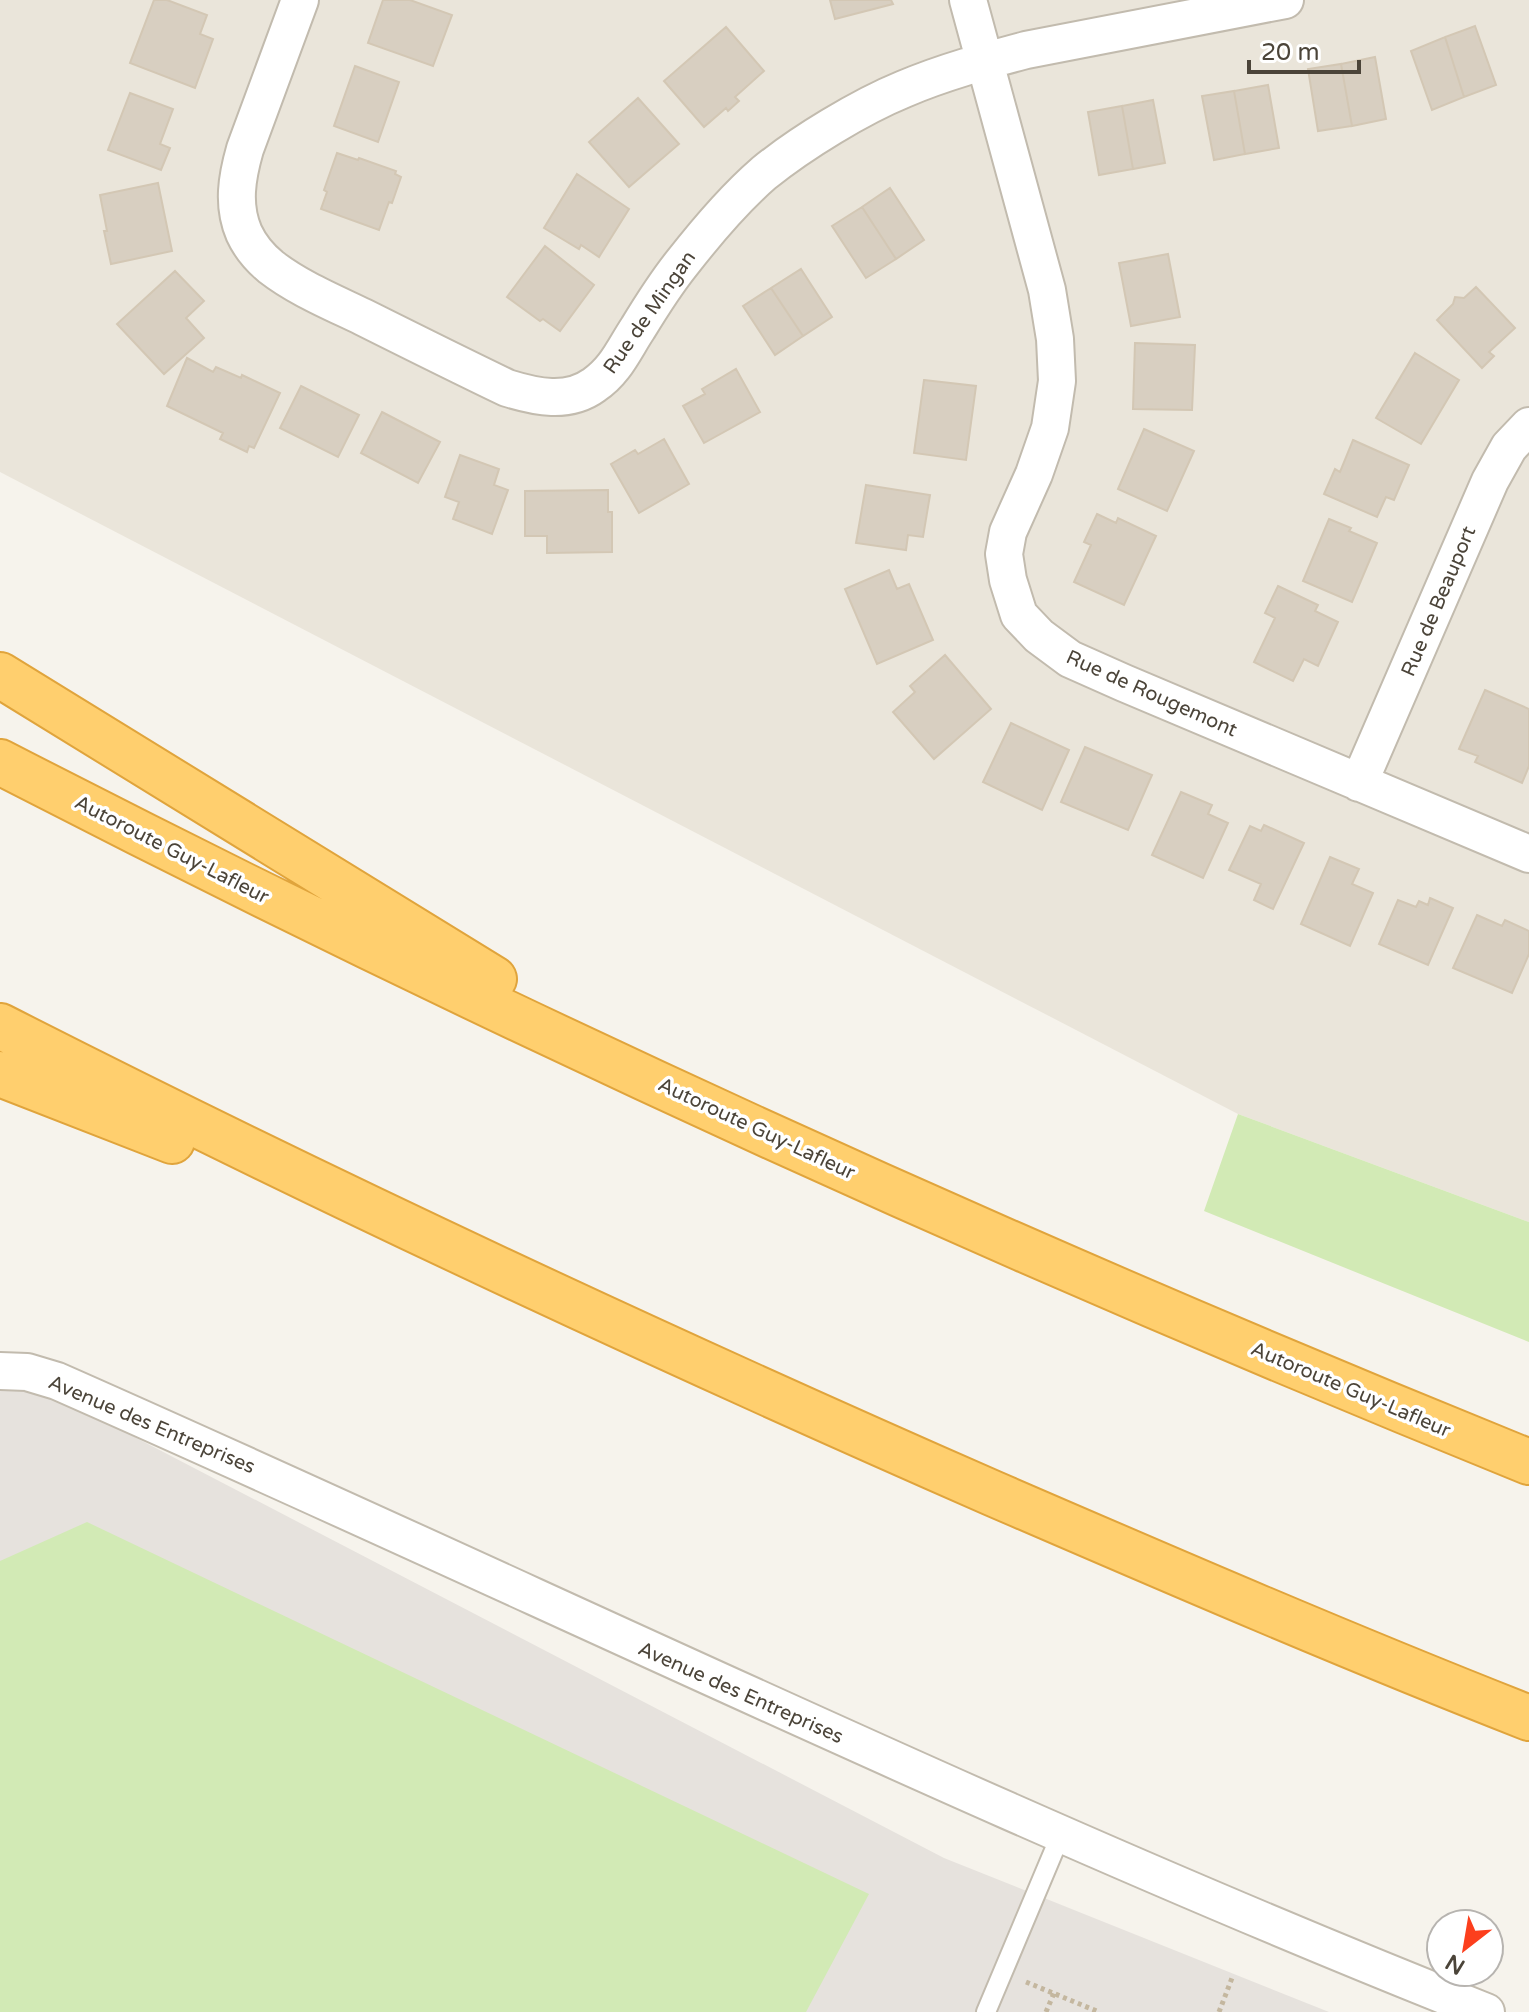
<svg xmlns="http://www.w3.org/2000/svg" width="1529" height="2012" viewBox="0 0 1529 2012" font-family="'Varela Round',sans-serif">
<style>
.residential{fill:#eae5da}
.industrial{fill:#e6e2dd}
.green{fill:#d2eab5}
.building{fill:#d8cfc1;stroke:#d3c7b4;stroke-width:2}
.lines{fill:none;stroke-linecap:round;stroke-linejoin:round}
.service-casing{stroke:#c2bbae;stroke-width:22}
.minor-casing{stroke:#c2bbae;stroke-width:40}
.motorway-casing{stroke:#e0a43c;stroke-width:48}
.path{stroke:#c4b79f;stroke-width:5;stroke-dasharray:4 4;stroke-linecap:butt}
.service{stroke:#fff;stroke-width:18}
.minor{stroke:#fff;stroke-width:36}
.motorway{stroke:#ffcf6e;stroke-width:44}
.labels{text-anchor:middle;stroke-width:7;stroke-linejoin:round;paint-order:stroke}
.street-label{font-size:20px;fill:#4b4439;stroke:#fff}
</style>
<rect width="100%" height="100%" fill="#f6f3ec"/>
<!-- residential -->
<path class="residential" d="M0 0H1529V1222L1238 1114 0 472Z"/>
<!-- industrial -->
<path class="industrial" d="M0 1367 944 1858 1329 2012H0Z"/>
<!-- green -->
<path class="green" d="M1238 1114 1529 1222V1342L1204 1211Z
M87 1522 869 1894 806 2012H0V1561Z"/>
<!-- building -->
<path class="building" d="M154 0H167L207 15 200 34 213 39 195 88 130 63Z
M383 0H410L452 15 433 66 368 43Z
M830 0H891L893 4 835 19Z
M1475 26 1496 85 1464 97 1445 37Z
M726 27 764 71 735 97 739 101 728 111 726 108 704 127 664 81Z
M1445 37 1464 97 1432 110 1411 51Z
M1375 57 1386 119 1352 126 1341 64Z
M1341 64 1352 126 1318 131 1308 69Z
M355 66 399 82 378 142 334 126Z
M1268 85 1279 148 1245 154 1234 91Z
M1234 91 1245 154 1214 160 1202 96Z
M130 93 173 109 160 144 170 148 161 170 108 150Z
M638 98 679 144 629 187 589 142Z
M1153 100 1165 163 1133 169 1122 106Z
M1122 106 1133 169 1099 175 1088 112Z
M337 153 358 160 359 158 396 171 395 174 401 177 392 203 389 202 379 230 321 209 327 192 324 190Z
M577 174 629 209 599 257 581 245 579 249 544 228Z
M158 183 172 251 111 264 104 231H107L100 195Z
M890 188 924 240 896 259 862 207Z
M862 207 896 259 866 278 832 226Z
M545 246 594 285 560 331 543 319 540 321 507 297Z
M1168 254 1180 317 1131 326 1119 263Z
M801 269 832 317 803 336 771 288Z
M175 271 204 301 186 318 204 338 164 374 117 324Z
M1476 287 1515 328 1489 352 1494 356 1482 368 1437 320 1453 304 1455 297 1464 298Z
M771 288 803 336 775 355 743 306Z
M1135 343 1195 345 1192 410 1133 409Z
M1415 353 1459 380 1421 444 1376 418Z
M187 358 213 372 216 367 241 378 242 375 280 393 254 448 249 446 247 452 220 439 223 433 167 406Z
M736 369 760 412 704 443 683 406 705 394 702 389Z
M924 380 976 386 966 460 914 453Z
M301 386 359 415 338 457 280 428Z
M382 412 440 442 418 483 361 453Z
M1144 429 1194 451 1167 511 1118 489Z
M664 439 689 484 639 513 611 464 635 450 638 454Z
M1353 440 1409 465 1394 500 1386 497 1377 517 1324 494 1335 469 1340 472Z
M460 455 499 469 494 485 508 490 492 534 453 519 459 502 445 497Z
M866 485 930 495 923 537 908 535 906 550 856 543Z
M608 490V512H612V552L547 553V536H525V491Z
M1097 514 1116 523 1118 518 1156 536 1124 605 1074 582 1091 545 1084 542Z
M1329 519 1351 528 1349 531 1377 543 1352 602 1303 581Z
M889 570 897 589 909 584 933 640 877 664 845 589Z
M1278 586 1318 605 1315 611 1338 622 1318 666 1304 659 1293 681 1254 662 1275 618 1265 613Z
M945 655 991 709 934 759 893 712 915 692 910 686Z
M1485 690 1529 709V766L1522 783 1475 762 1478 756 1459 749Z
M1011 723 1069 750 1042 810 983 782Z
M1085 747 1152 775 1128 830 1061 802Z
M1181 792 1212 805 1208 814 1228 823 1203 878 1152 855Z
M1264 825 1304 843 1273 909 1254 900 1261 884 1229 870 1250 826 1261 831Z
M1330 857 1359 869 1352 884 1373 893 1350 946 1301 924Z
M1430 898 1453 908 1428 965 1379 944 1398 900 1416 907 1419 901 1428 905Z
M1477 915 1502 926 1505 920 1529 931V954L1512 993 1453 968Z"/>
<g class="lines">
<defs>
<path id="service" d="M986 2012 1061 1834"/>
<path id="minor" d="M300 0 245 149C237 177 232 205 244 233 250 246 260 258 271 267 298 288 332 302 363 317 411 341 459 365 507 388 536 397 568 404 594 385 616 370 624 349 638 328 652 305 666 283 682 263 707 231 734 199 764 173 801 143 860 107 904 89 944 72 985 61 1026 50L1285 0
M968 0 1047 290 1055 339 1057 381 1050 428 1034 474 1008 532 1004 554 1008 580 1019 615 1039 636 1070 659 1124 683 1529 854
M1359 783 1490 481 1509 447 1529 426
M0 1371 27 1372 57 1381C533 1591 1001 1820 1486 2012"/>
<path id="motorway" d="M0 675 494 979
M0 762C498 1019 1010 1252 1529 1462
M0 1026C326 1192 657 1346 992 1493 1170 1570 1348 1647 1529 1718
M0 1074 172 1141"/>
</defs>
<!-- service casing -->
<use href="#service" class="service-casing"/>
<!-- minor casing -->
<use href="#minor" class="minor-casing"/>
<!-- motorway casing -->
<use href="#motorway" class="motorway-casing"/>
<!-- path -->
<path class="path" d="M1026 1982 1099 2012
M1046 2012 1054 1993
M1219 2012 1232 1978"/>
<!-- service -->
<use href="#service" class="service"/>
<!-- minor -->
<use href="#minor" class="minor"/>
<!-- motorway -->
<use href="#motorway" class="motorway"/>
</g>
<g class="labels">
<!-- street labels -->
<g class="street-label">
<text transform="translate(649 312) rotate(-55)" y="7">Rue de Mingan</text>
<text transform="translate(1438 601) rotate(-67)" y="7">Rue de Beauport</text>
<text transform="translate(1152 693) rotate(24)" y="7">Rue de Rougemont</text>
<text transform="translate(172 849) rotate(27)" y="7">Autoroute Guy-Lafleur</text>
<text transform="translate(757 1128) rotate(25)" y="7">Autoroute Guy-Lafleur</text>
<text transform="translate(1351 1389) rotate(23)" y="7">Autoroute Guy-Lafleur</text>
<text transform="translate(152 1424) rotate(23)" y="7">Avenue des Entreprises</text>
<text transform="translate(741 1692) rotate(24)" y="7">Avenue des Entreprises</text>
</g>
</g>
<!-- north arrow -->
<g transform="translate(1465 1948) rotate(211)"><circle r="38" fill="#ffffff" stroke="#b7b4b0" stroke-width="2"/>
<path d="M0-6L14 30L0 20L-14 30Z" fill="#fc3f1d"/>
<text y="-12" font-size="22" font-weight="bold" text-anchor="middle" fill="#4b4439">N</text>
</g>
<!-- scale -->
<path d="M1249 60v12h110v-12" fill="none" stroke="#4b4439" stroke-width="4"/>
<text x="1261" y="60" font-size="24" fill="#4b4439" stroke="#ffffff" stroke-width="6" paint-order="stroke">20 m</text>
</svg>
